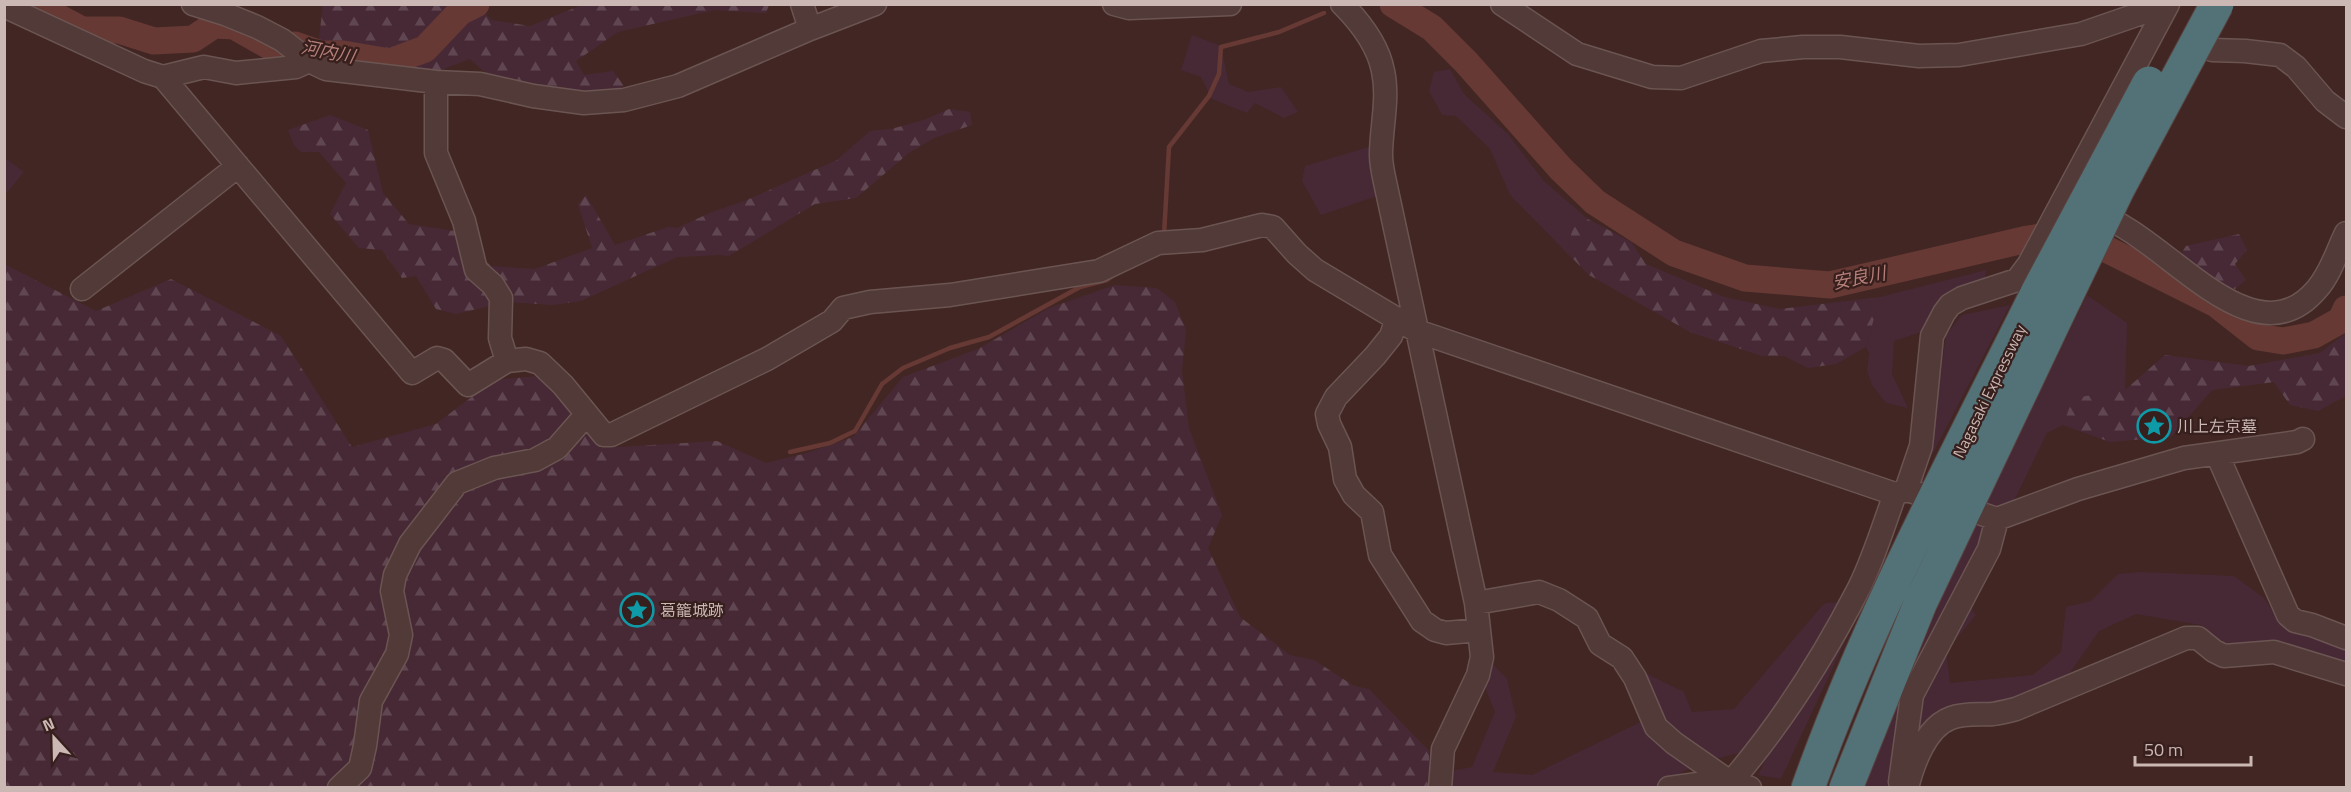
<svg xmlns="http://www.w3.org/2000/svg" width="2351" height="792" viewBox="0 0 2351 792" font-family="'Titillium Web','Noto Sans JP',sans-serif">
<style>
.green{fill:#472936}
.forest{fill:url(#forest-firs)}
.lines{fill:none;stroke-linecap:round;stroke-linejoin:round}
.stream{stroke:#673934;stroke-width:4.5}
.river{stroke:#673934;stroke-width:27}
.minor-casing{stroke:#6b5552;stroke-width:25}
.highway-casing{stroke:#58423f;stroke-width:35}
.minor{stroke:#513a37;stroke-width:22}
.highway{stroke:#537277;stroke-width:33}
.highway-bridge-casing{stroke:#58423f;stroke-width:35;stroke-linecap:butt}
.highway-bridge{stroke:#537277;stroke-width:33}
.labels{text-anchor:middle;stroke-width:4.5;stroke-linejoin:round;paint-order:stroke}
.street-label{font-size:16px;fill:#cbb7b3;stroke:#361f1c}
.poi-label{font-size:16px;fill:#cbb7b3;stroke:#361f1c;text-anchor:start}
.water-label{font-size:18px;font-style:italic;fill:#b57f79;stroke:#361f1c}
</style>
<defs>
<pattern id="forest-firs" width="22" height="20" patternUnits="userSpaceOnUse" patternTransform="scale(1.5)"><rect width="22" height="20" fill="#472936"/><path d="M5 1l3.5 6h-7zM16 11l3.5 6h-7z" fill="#604651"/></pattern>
</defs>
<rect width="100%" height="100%" fill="#412623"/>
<!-- green -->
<path class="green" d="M1192 35 1221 46 1229 84 1248 92 1281 87 1298 112 1284 118 1255 103 1247 113 1212 99 1201 77 1181 70Z
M1450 69 1464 94 1508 134 1544 181 1588 219 1573 228 1566 252 1510 195 1490 149 1456 116 1442 115 1429 91 1434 72Z
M1372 146 1377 196 1321 215 1302 181 1305 166Z
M5 158 24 172 5 195Z
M1986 270 1985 279 1944 294 1921 332 1894 341 1892 374 1908 408 1886 403 1872 385 1867 371 1869 353 1866 347 1880 297Z
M2087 295 2127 323 2125 391 2074 398 2063 425 2047 433 2011 507 1969 605 1976 615 1946 651 1950 683 2033 675 2061 652 2066 607 2091 601 2118 574 2140 572 2234 576 2264 598 2284 628 2346 646V666L2219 647 2201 625 2136 614 2099 631 2065 680 2004 705 1952 713 1890 781 1888 787 1864 788 1950 578Z
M2010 305 1929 461 1946 335 1962 315Z
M1843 602 1863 603 1781 779 1758 775 1774 743 1695 765 1656 787H1450L1446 772 1472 767 1495 712 1482 680 1490 661 1507 679 1516 717 1493 772 1532 775 1659 713 1641 671 1684 692 1692 712 1734 709 1821 607 1826 603Z"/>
<!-- forest -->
<path class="forest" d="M323 5H479L491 20 530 26 582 5H769L766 13 714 10 618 32 576 61 584 75 613 71 624 86 603 94 541 89 489 76 470 59 435 72 332 62 319 38Z
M949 109 970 112 972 125 934 138 909 153 856 198 815 204 729 256 720 255 677 257 581 301 552 305 507 302 456 314 436 309 416 276 402 278 382 250 359 248 330 214 346 183 319 152H301L294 145 288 130 330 115 368 130 383 193 409 224 454 231 491 266 535 269 592 248 578 204 586 195 615 245 668 227 677 228 712 212 747 200 837 160 870 131 891 129 924 120Z
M1588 219 1631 242 1646 264 1724 297 1780 309 1880 297 1866 347 1836 364 1808 368 1784 356H1762L1690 332 1589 275 1566 252 1573 228Z
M2239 234 2247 250 2235 264 2246 280 2229 294 2179 257 2186 246Z
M4 264 96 311 171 279 281 336 352 447 436 424 494 380 540 376 601 448 717 441 766 463 807 453 853 437 903 377 978 349 1049 308 1115 285 1157 288 1175 302 1186 330 1182 371 1189 428 1222 515 1208 548 1240 617 1290 655 1314 660 1354 686 1369 689 1429 751V787H5Z
M2346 333V396L2318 411 2290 405 2274 382 2212 390 2171 437 2110 442 2063 425 2073 398 2125 390 2165 355 2249 366 2320 353Z"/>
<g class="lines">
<!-- stream -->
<path class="stream" d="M1164 235 1169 147 1209 96 1219 74 1221 47 1279 32 1324 13
M790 452 830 443 855 431 882 384 903 368 950 348 989 337 1080 287 1107 280 1111 277"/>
<!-- river -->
<path class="river" d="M33 4 82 30H119L154 41 193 39 214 25 234 26 271 47 295 45 321 54H343L390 62 425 49 460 12 476 4
M1393 4 1432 28 1466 62 1561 169 1595 202 1674 253 1745 278 1830 285 2028 239 2072 232 2216 304 2258 337 2283 341 2314 335 2341 320 2346 309"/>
<defs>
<path id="minor" d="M193 4 225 14 257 27 282 40 309 61 326 69 436 82 480 84 533 96 584 103 624 100 678 86 810 29 875 4
M802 4 810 29
M1114 4 1129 8 1230 4
M1342 4C1360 22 1378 45 1383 71 1389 98 1381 128 1381 155 1381 164 1383 173 1385 182L1476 603 1482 657 1478 675 1443 749 1440 788
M1502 4 1577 54 1652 77 1681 78 1761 51 1803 47H1840L1919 56 1959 55 2081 34 2168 4
M4 6 144 71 163 77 204 67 236 73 296 67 309 61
M2212 50 2245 51 2280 55 2296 67 2325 101 2346 117
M163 77 412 373 437 358 444 360 468 385 507 361 526 359 540 363 563 385 604 435H611L767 359 832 321 843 308 870 302 950 295 1099 271 1158 243 1202 240 1262 225 1273 227 1297 254 1315 270 1417 331 1895 494 1906 490 1920 494
M436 82V153L464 221 476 270 493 285 501 298 500 338 507 361
M2093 214C2160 227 2250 368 2317 289 2331 273 2337 251 2346 233
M82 289 238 166
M1397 318 1391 336 1375 356 1336 397 1327 414 1329 424 1340 447 1345 479 1354 495 1372 512 1380 555 1422 621 1435 630 1446 633 1479 630
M2217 454 2288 615 2295 621 2312 625 2346 638
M1906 490 1921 446 1932 336 1944 313 1950 305 1962 298 2017 280 2029 264 2168 4
M1997 519 2078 489 2184 458 2297 442 2303 439
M1476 603 1539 592 1559 600 1587 618 1600 644 1622 658 1635 678 1656 727 1674 743 1727 780 1750 788
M1731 782C1781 724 1824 656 1859 588 1874 558 1884 524 1895 494
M1900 782 1912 695 1989 549 1997 519 1982 514
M339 788 360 768 365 746 371 701 397 654 401 635 392 591 395 575 410 544 457 483 494 468 535 460 557 448 586 415
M1669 788 1727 780
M1907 788C1913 764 1926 727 1951 718 1964 713 1979 715 1993 714 2000 713 2008 711 2016 709L2186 638H2198L2214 651 2224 656 2274 652 2346 674"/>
<path id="highway" d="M1808 788C1869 617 1956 456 2037 293
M1846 788 1920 604 2066 297"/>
</defs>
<!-- minor casing -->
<use href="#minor" class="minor-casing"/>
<!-- highway casing -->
<use href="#highway" class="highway-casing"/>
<!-- minor -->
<use href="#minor" class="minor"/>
<!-- highway -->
<use href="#highway" class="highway"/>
<defs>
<path id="highway-bridge" d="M2037 293 2149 83
M2066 297 2118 189 2217 4"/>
</defs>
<!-- highway-bridge casing -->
<use href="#highway-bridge" class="highway-bridge-casing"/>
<!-- highway-bridge -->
<use href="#highway-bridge" class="highway-bridge"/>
</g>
<!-- icons -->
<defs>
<symbol id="sight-ring" viewBox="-11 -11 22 22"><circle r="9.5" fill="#361f1c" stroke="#0f9aa8" stroke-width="1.5"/><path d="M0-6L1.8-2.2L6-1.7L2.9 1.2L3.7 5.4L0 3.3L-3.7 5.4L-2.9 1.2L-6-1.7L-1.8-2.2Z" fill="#0f9aa8"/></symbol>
</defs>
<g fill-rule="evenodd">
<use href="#sight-ring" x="2135" y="407" width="38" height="38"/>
<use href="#sight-ring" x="618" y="591" width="38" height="38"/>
</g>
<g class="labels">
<!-- street labels -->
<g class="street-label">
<text transform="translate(1989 391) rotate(-64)" y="6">Nagasaki Expressway</text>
</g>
<!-- poi labels -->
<g class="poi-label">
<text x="2177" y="432">川上左京墓</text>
<text x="660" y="616">葛籠城跡</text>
</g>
<!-- water labels -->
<g class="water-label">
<text transform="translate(328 52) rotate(11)" y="6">河内川</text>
<text transform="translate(1859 278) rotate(-11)" y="6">安良川</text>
</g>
</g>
<!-- border -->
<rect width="2351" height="792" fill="none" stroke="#cbb7b3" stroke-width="12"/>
<!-- north arrow -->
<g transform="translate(54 738) rotate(338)" stroke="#361f1c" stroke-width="4.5" paint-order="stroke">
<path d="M0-4.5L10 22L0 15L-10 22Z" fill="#cbb7b3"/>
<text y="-9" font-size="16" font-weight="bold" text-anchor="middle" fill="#cbb7b3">N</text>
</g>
<!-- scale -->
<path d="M2135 756v9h116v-9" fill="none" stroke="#cbb7b3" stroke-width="3"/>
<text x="2144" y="756" font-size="18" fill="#cbb7b3" stroke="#361f1c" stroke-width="4.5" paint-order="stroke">50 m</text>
</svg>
